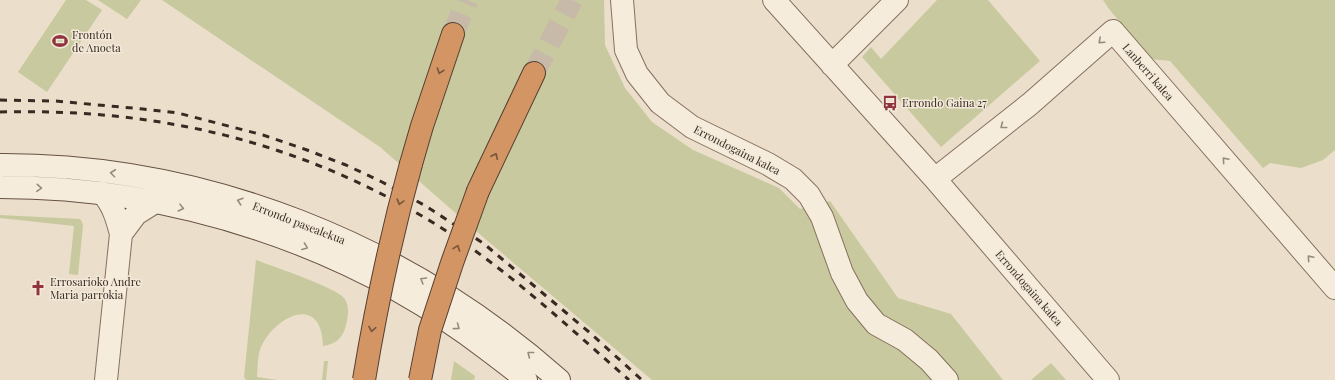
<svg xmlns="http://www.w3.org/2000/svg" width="1335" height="380" viewBox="0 0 1335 380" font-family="'Playfair Display',serif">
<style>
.green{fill:#c8c99e}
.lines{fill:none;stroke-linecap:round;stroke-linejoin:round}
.motorway-tunnel{stroke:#c7baa8;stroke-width:22;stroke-dasharray:22 11;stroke-linecap:butt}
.minor-casing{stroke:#867060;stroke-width:24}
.secondary-casing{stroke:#685143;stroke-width:24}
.motorway-casing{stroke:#553f33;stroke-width:24}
.minor{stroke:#f6ecdc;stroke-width:22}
.secondary{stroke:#f6ecdc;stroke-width:22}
.motorway{stroke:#d29563;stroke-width:22}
.rail{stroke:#382a22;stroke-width:3;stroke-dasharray:7 7;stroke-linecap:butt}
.motorway-bridge-casing{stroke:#553f33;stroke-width:24;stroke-linecap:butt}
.motorway-bridge{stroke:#d29563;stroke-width:22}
.oneway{stroke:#978b7f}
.oneway2{stroke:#76553c}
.labels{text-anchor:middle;stroke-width:3;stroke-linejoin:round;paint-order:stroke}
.poi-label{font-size:11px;fill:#382a22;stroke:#f3e9d9;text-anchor:start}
.street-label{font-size:11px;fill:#382a22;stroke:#f3e9d9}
</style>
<rect width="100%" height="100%" fill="#ebdeca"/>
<!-- green -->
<path class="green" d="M66 0H86L102 10 47 92 18 72Z
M98 0H141L127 19Z
M162 0H604L605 45 625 88 652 122 693 150 779 188 800 209 830 201 898 298 951 314 1003 380H652L483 237 380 147Z
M937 0H988L1040 61 941 147 862 57 871 47 881 59Z
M1103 0H1335V150L1323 160 1301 168 1270 163 1263 168 1170 61 1151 59 1109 9Z
M0 215 80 219 82 222 83 226 78 275 69 274 74 226 0 218Z
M256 260C272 266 337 288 344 298 350 306 348 316 346 325 343 338 336 344 323 346 322 296 280 313 263 343 257 352 258 367 257 377L277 380H246L244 377Z
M324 361H328L326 380H322Z
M454 361 475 376 474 380H451Z
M1051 363 1066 380H1031Z"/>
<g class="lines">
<!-- motorway-tunnel -->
<path class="motorway-tunnel" d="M453 34 467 0
M534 73 572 0"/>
<defs>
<path id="minor" d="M622 0 626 50 637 74 660 103 692 127 768 164 793 179 809 195 822 217 842 273 857 301 876 324 905 340 929 360 947 380
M774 0 935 179 1108 380
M832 65 897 0
M935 179 1030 104 1113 31 1335 288
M102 193C113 204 117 219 121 234L106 380
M121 234 136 214 155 202"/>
<path id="secondary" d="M0 165C205 164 406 244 559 380
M0 187C174 187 350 244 488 350 501 360 514 369 526 380"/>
<path id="motorway" d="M411 164 422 126 453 34
M478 191 534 73"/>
</defs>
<!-- minor casing -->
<use href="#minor" class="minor-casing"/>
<!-- secondary casing -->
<use href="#secondary" class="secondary-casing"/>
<!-- motorway casing -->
<use href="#motorway" class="motorway-casing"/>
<!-- minor -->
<use href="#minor" class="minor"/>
<!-- secondary -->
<use href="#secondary" class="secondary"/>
<!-- motorway -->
<use href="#motorway" class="motorway"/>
<!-- rail -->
<path class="rail" d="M0 100 55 101 143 109 178 113 263 135 307 150 346 165 382 182 424 205 483 243 589 332 642 380
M0 112C154 108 294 140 427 219 501 263 565 324 629 380"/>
<defs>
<path id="motorway-bridge" d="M364 380C376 307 391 236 411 164
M420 380 430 330 452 263 478 191"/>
</defs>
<!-- motorway-bridge casing -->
<use href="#motorway-bridge" class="motorway-bridge-casing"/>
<!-- motorway-bridge -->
<use href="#motorway-bridge" class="motorway-bridge"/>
</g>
<!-- one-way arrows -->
<defs><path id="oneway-chevron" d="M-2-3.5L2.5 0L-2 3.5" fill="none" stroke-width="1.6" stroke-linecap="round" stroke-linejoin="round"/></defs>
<g class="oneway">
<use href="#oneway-chevron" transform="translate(1101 41) rotate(138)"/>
<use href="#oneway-chevron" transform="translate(1003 126) rotate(142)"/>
<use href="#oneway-chevron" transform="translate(1225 160) rotate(-131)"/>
<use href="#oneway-chevron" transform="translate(113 173) rotate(-173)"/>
<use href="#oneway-chevron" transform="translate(39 188) rotate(4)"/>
<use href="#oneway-chevron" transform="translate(240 201) rotate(-162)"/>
<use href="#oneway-chevron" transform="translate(181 208) rotate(14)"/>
<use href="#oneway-chevron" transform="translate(305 247) rotate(21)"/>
<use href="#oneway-chevron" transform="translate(1310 258) rotate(-131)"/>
<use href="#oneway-chevron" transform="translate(423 280) rotate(-149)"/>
<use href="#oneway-chevron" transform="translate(457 327) rotate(36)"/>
<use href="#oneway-chevron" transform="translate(530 354) rotate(-142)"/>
</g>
<g class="oneway2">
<use href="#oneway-chevron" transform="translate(440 71) rotate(109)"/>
<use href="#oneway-chevron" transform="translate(495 156) rotate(-65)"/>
<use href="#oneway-chevron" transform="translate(400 202) rotate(105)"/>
<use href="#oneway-chevron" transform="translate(457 248) rotate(-70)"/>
<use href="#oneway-chevron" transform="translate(372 329) rotate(101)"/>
</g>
<!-- icons -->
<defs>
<symbol id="stadium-bare" viewBox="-9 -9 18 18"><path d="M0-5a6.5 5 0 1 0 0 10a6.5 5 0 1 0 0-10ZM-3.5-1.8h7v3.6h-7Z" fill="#90353f" stroke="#f3e9d9" stroke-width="2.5" paint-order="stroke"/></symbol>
<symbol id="bus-bare" viewBox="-9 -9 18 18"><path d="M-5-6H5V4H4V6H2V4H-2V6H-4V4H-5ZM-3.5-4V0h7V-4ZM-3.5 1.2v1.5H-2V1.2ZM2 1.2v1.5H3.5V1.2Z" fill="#90353f" stroke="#f3e9d9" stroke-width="2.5" paint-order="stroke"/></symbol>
<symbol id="church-bare" viewBox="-9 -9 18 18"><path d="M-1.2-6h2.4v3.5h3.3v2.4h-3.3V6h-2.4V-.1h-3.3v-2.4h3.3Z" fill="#90353f" stroke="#f3e9d9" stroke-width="2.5" paint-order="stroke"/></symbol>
</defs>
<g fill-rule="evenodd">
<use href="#stadium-bare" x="49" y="30" width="22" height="22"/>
<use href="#bus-bare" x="879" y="92" width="22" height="22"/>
<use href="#church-bare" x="27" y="277" width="22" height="22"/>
</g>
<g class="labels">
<!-- poi labels -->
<g class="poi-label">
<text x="72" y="39">Frontón<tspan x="72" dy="13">de Anoeta</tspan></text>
<text x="902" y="107">Errondo Gaina 27</text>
<text x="50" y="286">Errosarioko Andre<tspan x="50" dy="13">Maria parrokia</tspan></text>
</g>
<!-- street labels -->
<g class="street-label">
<text transform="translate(1148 72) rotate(49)" y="4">Lanberri kalea</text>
<text transform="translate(737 150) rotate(27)" y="4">Errondogaina kalea</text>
<text transform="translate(299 223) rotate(21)" y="4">Errondo pasealekua</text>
<text transform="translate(1029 288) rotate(49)" y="4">Errondogaina kalea</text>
</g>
</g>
</svg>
